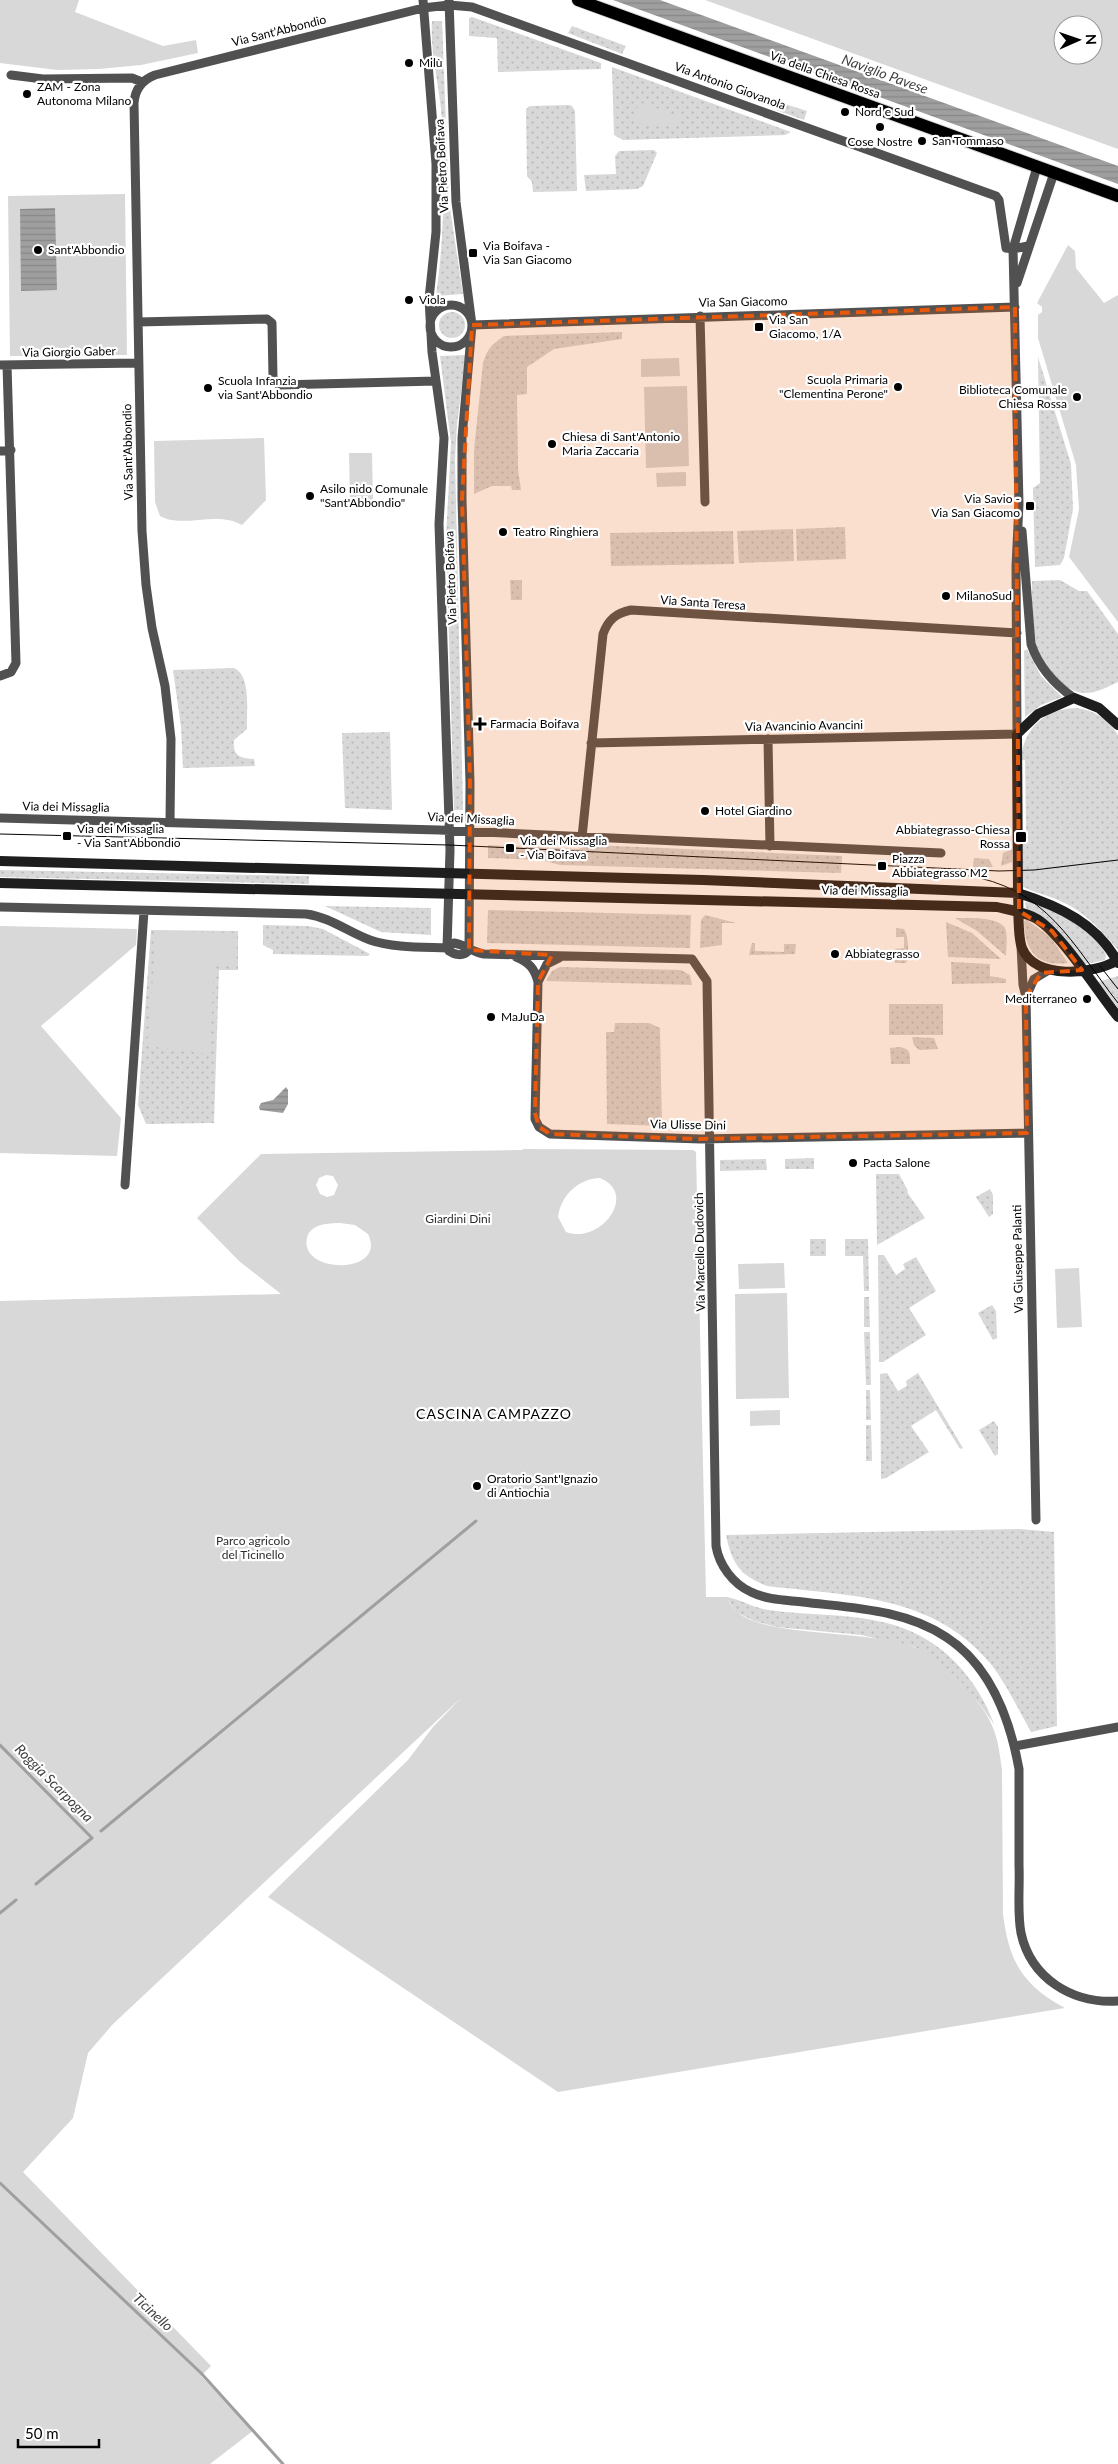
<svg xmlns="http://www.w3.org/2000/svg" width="1118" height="2464" viewBox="0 0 1118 2464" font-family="Lato,sans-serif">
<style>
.grass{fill:url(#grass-dots)}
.park{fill:#d8d8d8;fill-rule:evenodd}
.water{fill:url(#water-rules)}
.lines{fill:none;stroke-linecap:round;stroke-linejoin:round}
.stream{stroke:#9f9f9f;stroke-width:3}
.primary-casing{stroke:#dbdbdb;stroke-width:14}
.street{stroke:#515151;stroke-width:9}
.secondary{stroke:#1e1e1e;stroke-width:10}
.primary{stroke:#000;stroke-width:12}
.tram{stroke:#000;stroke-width:1}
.marked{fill:#e8590c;fill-opacity:0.2;stroke:#e8590c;stroke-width:4;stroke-dasharray:10 6;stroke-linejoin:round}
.poi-dot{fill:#000;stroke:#fff;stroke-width:2}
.labels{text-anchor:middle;stroke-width:4.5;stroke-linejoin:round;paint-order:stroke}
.street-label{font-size:12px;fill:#000;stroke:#fff}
.poi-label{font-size:12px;fill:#000;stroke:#fff;text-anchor:start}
.park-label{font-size:12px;fill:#2f2f2f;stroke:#fff}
.water-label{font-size:14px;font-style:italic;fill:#404040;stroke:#fff}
.neighbourhood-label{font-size:14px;letter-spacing:1px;fill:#000;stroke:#fff}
</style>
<defs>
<pattern id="grass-dots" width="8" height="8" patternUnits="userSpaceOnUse" patternTransform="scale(1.25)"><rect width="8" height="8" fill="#d8d8d8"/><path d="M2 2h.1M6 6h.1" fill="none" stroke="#b8b8b8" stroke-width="1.8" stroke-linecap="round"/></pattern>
<pattern id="water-rules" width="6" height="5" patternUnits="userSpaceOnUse" patternTransform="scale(1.25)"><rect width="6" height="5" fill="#9f9f9f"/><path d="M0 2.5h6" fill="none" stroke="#878787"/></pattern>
</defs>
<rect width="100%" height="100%" fill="#fff"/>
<!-- grass -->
<path class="grass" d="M472 17 601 63V69L498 72 497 38 469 36V18Z
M432 21H442L449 202 463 294 436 296C445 234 445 171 441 109 438 80 430 50 432 21Z
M572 26 626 46 622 54 568 33Z
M612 67 791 132 785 135 623 140 614 135Z
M779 102 807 111 804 120 776 110Z
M569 105 572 106 575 111 577 191 533 192 532 182 527 176 526 109 530 106Z
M654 150 657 153 643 186 637 189 586 191 584 175 616 174 615 156 619 151Z
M439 325a13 13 0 1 1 26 0a13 13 0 1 1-26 0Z
M622 332V339L554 349 527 367V394L517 395 518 469 521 490H512L511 486H492L474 494V450L483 363C487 349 492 344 504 336Z
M466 355 457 424 455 459 463 810H454L446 538 451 443 440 356Z
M1038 357 1071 464 1073 509 1064 558 1060 565 1035 567 1033 488 1040 483Z
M845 527 846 559 797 561 796 529Z
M793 529 794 561 739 563 737 531Z
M733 531 734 564 611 566 610 533Z
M510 580H522V600H511Z
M1060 580 1079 591H1087L1118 634V682C1107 687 1097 693 1085 693 1062 693 1038 660 1033 640 1030 622 1032 600 1032 581Z
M1027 649 1041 676 1062 697 1041 705 1025 717 1024 651Z
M234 668C252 676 246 712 247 729L234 740C232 755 240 759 254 759L255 766 183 768 181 727 173 670Z
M1077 708C1096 711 1108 719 1118 735V950C1100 928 1081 908 1053 898 1043 894 1033 892 1023 887L1022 831 1026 830 1025 760H1021C1023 728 1046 708 1077 708Z
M390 732 392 810 345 808 342 733Z
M488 845 578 849 593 845 842 856 841 873 560 865 542 860 488 858Z
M1012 849V862L1001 866 1003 853Z
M974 858 989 859 993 867H973Z
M0 870 309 876V884L0 877Z
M1025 902C1053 905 1094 928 1106 955L1105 960 1086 964 1082 962C1065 939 1052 921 1026 908Z
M325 906 431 908V935L381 932Z
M488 910 691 915 690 948 487 943Z
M705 915 736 923H722V945L700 948 701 920Z
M955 918C967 918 998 916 1005 928 1008 935 1006 949 1006 956L977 931Z
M1026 919 1051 938 1068 963C1037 967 1025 951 1024 922Z
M946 922 972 933 1001 959 948 957Z
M263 925 308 926 323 929 370 954 368 956 273 954V950L263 945Z
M896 928 904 929C909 937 909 954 906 963H895V949L904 948V937H896Z
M151 930 238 931V970H219L214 1123 146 1124 138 1105Z
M752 943H755V951L784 952V944H796L795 954 749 955Z
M951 962 990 964V976L1006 979V983L952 984Z
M560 967 681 970 690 975 692 985 546 981 552 971Z
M1118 976V1008L1098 982Z
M889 1004H943V1035H889Z
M615 1023H649L660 1028 662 1126 607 1124 606 1032H614Z
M912 1037 934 1038 938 1049 919 1050 914 1045Z
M900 1047C911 1049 910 1054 910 1064H891L890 1048Z
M814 1158V1169H785V1159Z
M766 1159 767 1170 720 1171V1160Z
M876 1174H899L908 1191 907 1192 925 1218 877 1245Z
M990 1189 993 1195V1214L989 1217 976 1197Z
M810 1239H826V1256H810Z
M845 1239H868L869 1291H864L863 1256H845Z
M878 1255H884L896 1275 905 1269 903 1264 916 1257 936 1291 909 1308 926 1335 883 1362H879Z
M864 1297H869L870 1327H864Z
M992 1305 996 1311 997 1338 993 1340 978 1313Z
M864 1332H870L871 1385H866Z
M887 1373 898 1391 907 1386 906 1381 918 1373 963 1448 960 1449 936 1410 911 1426 929 1452 886 1478 881 1479 880 1374Z
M866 1390H870L871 1420H866Z
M994 1421 998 1427V1454L995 1456 979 1430Z
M866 1425H871L872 1461H866Z
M1020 1529 1054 1532 1057 1726 1031 1732C1018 1709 1006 1683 990 1663 932 1594 849 1596 767 1586 739 1575 732 1563 726 1535Z
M726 1597C740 1599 753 1608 769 1610 810 1616 855 1613 894 1625 942 1639 977 1678 994 1724L978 1702 915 1647 861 1635 777 1627 754 1621 736 1612Z"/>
<!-- park -->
<path class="park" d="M0 0H79L75 12 163 46 196 40 198 53 141 65 99 69 57 70 0 63Z
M705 0H1118V149ZM1063 25H1093V55H1063Z
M639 102 681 117 679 126 643 124 634 119Z
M125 194 127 355 10 356 8 196Z
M1068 245 1075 251 1076 268 1104 303 1118 295V622L1069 557 1079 509 1076 465 1038 338V315L1042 312V307L1037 303Z
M679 358 680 376 641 377V359Z
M687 386 689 466 646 468 644 387Z
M264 438 266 500 242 525C217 510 182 529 160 516L155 502 154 441Z
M349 453H372L373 500H350Z
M686 472V486L657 487 656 473Z
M0 926 137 929 136 945 41 1026 121 1118 117 1156 0 1153Z
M157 931 237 933 236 966H214L210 1054 147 1046Z
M523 1149 693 1150 696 1152 706 1597H726C729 1601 732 1608 737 1612 768 1638 868 1629 914 1647 932 1654 952 1672 965 1686 992 1719 997 1728 1002 1770L1003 1914C1009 1961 1022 1985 1065 2008L558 2092 268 1897 408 1760 433 1727 461 1698 113 2024 88 2053 73 2118 23 2172 211 2366 201 2376 254 2430 210 2464H0V1301L281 1294 239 1261 197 1218 261 1154 522 1150ZM326 1175 333 1176 338 1185 334 1195 327 1197 320 1194 316 1185 319 1178ZM600 1178C639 1194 600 1245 566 1232L558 1217C561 1195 578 1179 600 1178ZM340 1223 355 1225 368 1234C388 1275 299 1275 307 1238 310 1224 329 1223 340 1223Z
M784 1263 785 1288 739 1289 738 1264Z
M1079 1268 1082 1327 1057 1328 1055 1269Z
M787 1293 789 1398 736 1399 735 1294Z
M780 1410V1425L750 1426V1411Z"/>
<!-- water -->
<path class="water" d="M613 0H660L1118 166V184Z
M55 208 57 290 21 291 20 209Z
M286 1087 288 1090V1104L283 1113 260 1110 259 1107 261 1103 273 1100Z"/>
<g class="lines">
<!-- stream -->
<path class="stream" d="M0 1745 92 1838 36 1884
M101 1831 476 1521
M0 1913 16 1900
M0 2183 201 2373 283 2464"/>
<defs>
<path id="primary" d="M578 0 1118 196"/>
</defs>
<!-- primary casing -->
<use href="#primary" class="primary-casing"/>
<!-- street -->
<path class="street" d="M423 0 436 164V232L429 299 432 352 444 438 439 524 450 850 447 948 449 951C455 955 463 957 469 950
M449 0 456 202 472 325 462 438V499L470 783 469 950
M11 75 43 79 132 78 142 82
M1017 283 1054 173
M430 326a21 21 0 1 1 42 0a21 21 0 1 1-42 0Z
M700 316 705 502
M138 322 267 319 272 323 273 378 279 385 436 381
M472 325 1015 307
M0 365 139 363
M0 451 11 450
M1022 531 1031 644C1039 668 1054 684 1074 698
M0 676 11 672 16 663 7 365
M768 739 770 846
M591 743 1017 734 1016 566 1019 504 1013 249 1037 167
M0 818 439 830 941 853
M170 822 171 739 165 686 152 628 146 585 142 531 134 103C135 89 142 80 155 75L423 8 449 5 472 7 996 196 999 200 1006 248 1013 249 1028 246
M582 837 603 634C608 620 616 613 631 610L1017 633
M0 907 306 914C330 917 348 932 370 940 393 948 423 947 447 948L454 943C466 945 472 952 484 954L692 959 707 981 716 1546C719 1565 733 1584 751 1592 767 1600 786 1600 803 1602 852 1608 904 1609 946 1637 991 1666 1010 1719 1019 1769 1019 1801 1019 1833 1019 1865 1020 1887 1017 1912 1021 1933 1031 1979 1073 2004 1118 2001
M1021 946 1023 985 1026 997 1036 1520
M516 957C529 962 535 969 538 982L535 1119 539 1127 550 1134 701 1139 1027 1133
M538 982 547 964 559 958
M1026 997 1034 979 1049 970
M125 1185 144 911
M1015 1746 1118 1727"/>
<!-- secondary -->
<path class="secondary" d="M1118 725 1099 708 1074 698 1038 714 1017 734C1017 788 1018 841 1018 894 1019 908 1017 935 1022 948 1035 980 1093 975 1118 960
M0 861 703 880 1018 893C1059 906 1098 924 1118 963
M0 883 997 907C1010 910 1025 912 1037 919 1062 935 1098 992 1118 1017"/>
<!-- primary -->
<use href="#primary" class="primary"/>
<!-- tram -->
<path class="tram" d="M0 834 449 845 999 871 1034 870 1118 860
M964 875C1047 887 1072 944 1118 1003
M1100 966 1118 989"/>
</g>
<!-- marked area -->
<path class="marked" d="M1015 307 1019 911 1052 931 1082 970 1041 973 1026 997 1027 1133 701 1139 550 1134 539 1127 535 1113 538 982 552 955 469 950 470 783 462 499 472 325Z"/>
<!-- markers -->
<g class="poi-dot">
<circle cx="409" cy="63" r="5"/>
<circle cx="27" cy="94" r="5"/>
<circle cx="845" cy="112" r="5"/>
<circle cx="880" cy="127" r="5"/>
<circle cx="922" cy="141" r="5"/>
<circle cx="38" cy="250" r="5"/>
<rect x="468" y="248" width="10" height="10" rx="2.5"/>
<circle cx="409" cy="300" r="5"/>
<rect x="754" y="322" width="10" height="10" rx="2.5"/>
<circle cx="898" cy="387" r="5"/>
<circle cx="208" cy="388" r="5"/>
<circle cx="1077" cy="397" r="5"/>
<circle cx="552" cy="444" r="5"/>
<circle cx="310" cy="496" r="5"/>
<rect x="1025" y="501" width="10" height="10" rx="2.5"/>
<circle cx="503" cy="532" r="5"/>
<circle cx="946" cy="596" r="5"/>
<path d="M477.5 716.5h5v5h5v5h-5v5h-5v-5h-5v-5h5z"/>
<circle cx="705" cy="811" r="5"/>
<rect x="62" y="831" width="10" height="10" rx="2.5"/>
<rect x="1015" y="831" width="12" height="12" rx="2.5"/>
<rect x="505" y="843" width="10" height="10" rx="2.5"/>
<rect x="877" y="861" width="10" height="10" rx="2.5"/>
<circle cx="835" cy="954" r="5"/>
<circle cx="1087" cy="999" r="5"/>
<circle cx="491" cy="1017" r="5"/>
<circle cx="853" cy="1163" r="5"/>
<circle cx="477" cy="1486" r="5"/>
</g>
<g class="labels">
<!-- street labels -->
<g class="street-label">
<text transform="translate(279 31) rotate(-14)" y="4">Via Sant'Abbondio</text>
<text transform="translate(825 75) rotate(20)" y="4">Via della Chiesa Rossa</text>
<text transform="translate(730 86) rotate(20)" y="4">Via Antonio Giovanola</text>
<text transform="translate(442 166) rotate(-93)" y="4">Via Pietro Boifava</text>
<text transform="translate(743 302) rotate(-1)" y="4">Via San Giacomo</text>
<text transform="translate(69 352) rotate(-1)" y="4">Via Giorgio Gaber</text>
<text transform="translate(128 452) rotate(-91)" y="4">Via Sant'Abbondio</text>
<text transform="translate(451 578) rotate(-92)" y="4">Via Pietro Boifava</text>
<text transform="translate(703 603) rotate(4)" y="4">Via Santa Teresa</text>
<text transform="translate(804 726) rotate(-1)" y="4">Via Avancinio Avancini</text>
<text transform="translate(66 807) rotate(1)" y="4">Via dei Missaglia</text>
<text transform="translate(471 819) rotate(3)" y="4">Via dei Missaglia</text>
<text transform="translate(865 891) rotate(1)" y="4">Via dei Missaglia</text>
<text transform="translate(688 1125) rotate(1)" y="4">Via Ulisse Dini</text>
<text transform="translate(700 1252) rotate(-91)" y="4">Via Marcello Dudovich</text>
<text transform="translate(1018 1259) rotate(-91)" y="4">Via Giuseppe Palanti</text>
</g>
<!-- poi labels -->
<g class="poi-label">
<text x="419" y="67">Milù</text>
<text x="37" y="91">ZAM - Zona<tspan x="37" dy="14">Autonoma Milano</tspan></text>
<text x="855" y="116">Nord e Sud</text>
<text x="932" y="145">San Tommaso</text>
<text x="880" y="146" text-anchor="middle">Cose Nostre</text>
<text x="483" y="250">Via Boifava -<tspan x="483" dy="14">Via San Giacomo</tspan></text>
<text x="48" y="254">Sant'Abbondio</text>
<text x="419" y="304">Viola</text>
<text x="769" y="324">Via San<tspan x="769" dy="14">Giacomo, 1/A</tspan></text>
<text x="888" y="384" text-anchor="end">Scuola Primaria<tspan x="888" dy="14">"Clementina Perone"</tspan></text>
<text x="218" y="385">Scuola Infanzia<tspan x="218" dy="14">via Sant'Abbondio</tspan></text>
<text x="1067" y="394" text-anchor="end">Biblioteca Comunale<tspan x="1067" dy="14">Chiesa Rossa</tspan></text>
<text x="562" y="441">Chiesa di Sant'Antonio<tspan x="562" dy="14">Maria Zaccaria</tspan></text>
<text x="320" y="493">Asilo nido Comunale<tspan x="320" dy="14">"Sant'Abbondio"</tspan></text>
<text x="1020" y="503" text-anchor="end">Via Savio -<tspan x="1020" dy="14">Via San Giacomo</tspan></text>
<text x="513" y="536">Teatro Ringhiera</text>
<text x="956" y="600">MilanoSud</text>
<text x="490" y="728">Farmacia Boifava</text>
<text x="715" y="815">Hotel Giardino</text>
<text x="77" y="833">Via dei Missaglia<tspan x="77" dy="14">- Via Sant'Abbondio</tspan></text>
<text x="1010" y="834" text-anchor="end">Abbiategrasso-Chiesa<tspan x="1010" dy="14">Rossa</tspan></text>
<text x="520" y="845">Via dei Missaglia<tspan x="520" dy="14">- Via Boifava</tspan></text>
<text x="892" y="863">Piazza<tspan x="892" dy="14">Abbiategrasso M2</tspan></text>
<text x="845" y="958">Abbiategrasso</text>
<text x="1077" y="1003" text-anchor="end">Mediterraneo</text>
<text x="501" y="1021">MaJuDa</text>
<text x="863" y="1167">Pacta Salone</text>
<text x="487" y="1483">Oratorio Sant'Ignazio<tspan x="487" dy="14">di Antiochia</tspan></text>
</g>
<!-- park labels -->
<g class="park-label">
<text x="458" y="1223">Giardini Dini</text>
<text x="253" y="1545">Parco agricolo<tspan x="253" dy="14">del Ticinello</tspan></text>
</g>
<!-- water labels -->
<g class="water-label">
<text transform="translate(885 74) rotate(20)" y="5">Naviglio Pavese</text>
<text transform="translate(54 1783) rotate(45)" y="5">Roggia Scarpogna</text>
<text transform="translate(153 2312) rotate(43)" y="5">Ticinello</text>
</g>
<!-- neighbourhood labels -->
<g class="neighbourhood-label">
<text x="494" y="1419">CASCINA CAMPAZZO</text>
</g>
</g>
<!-- north arrow -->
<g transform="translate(1078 40) rotate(88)"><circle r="24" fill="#ffffff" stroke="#999999"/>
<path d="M0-4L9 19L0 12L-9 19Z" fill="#000000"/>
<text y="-8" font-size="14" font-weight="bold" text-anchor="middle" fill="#000000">N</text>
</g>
<!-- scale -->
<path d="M18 2439v8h81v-8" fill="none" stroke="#000000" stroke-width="2.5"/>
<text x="25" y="2439" font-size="15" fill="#000000" stroke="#ffffff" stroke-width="4" paint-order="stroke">50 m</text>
</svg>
